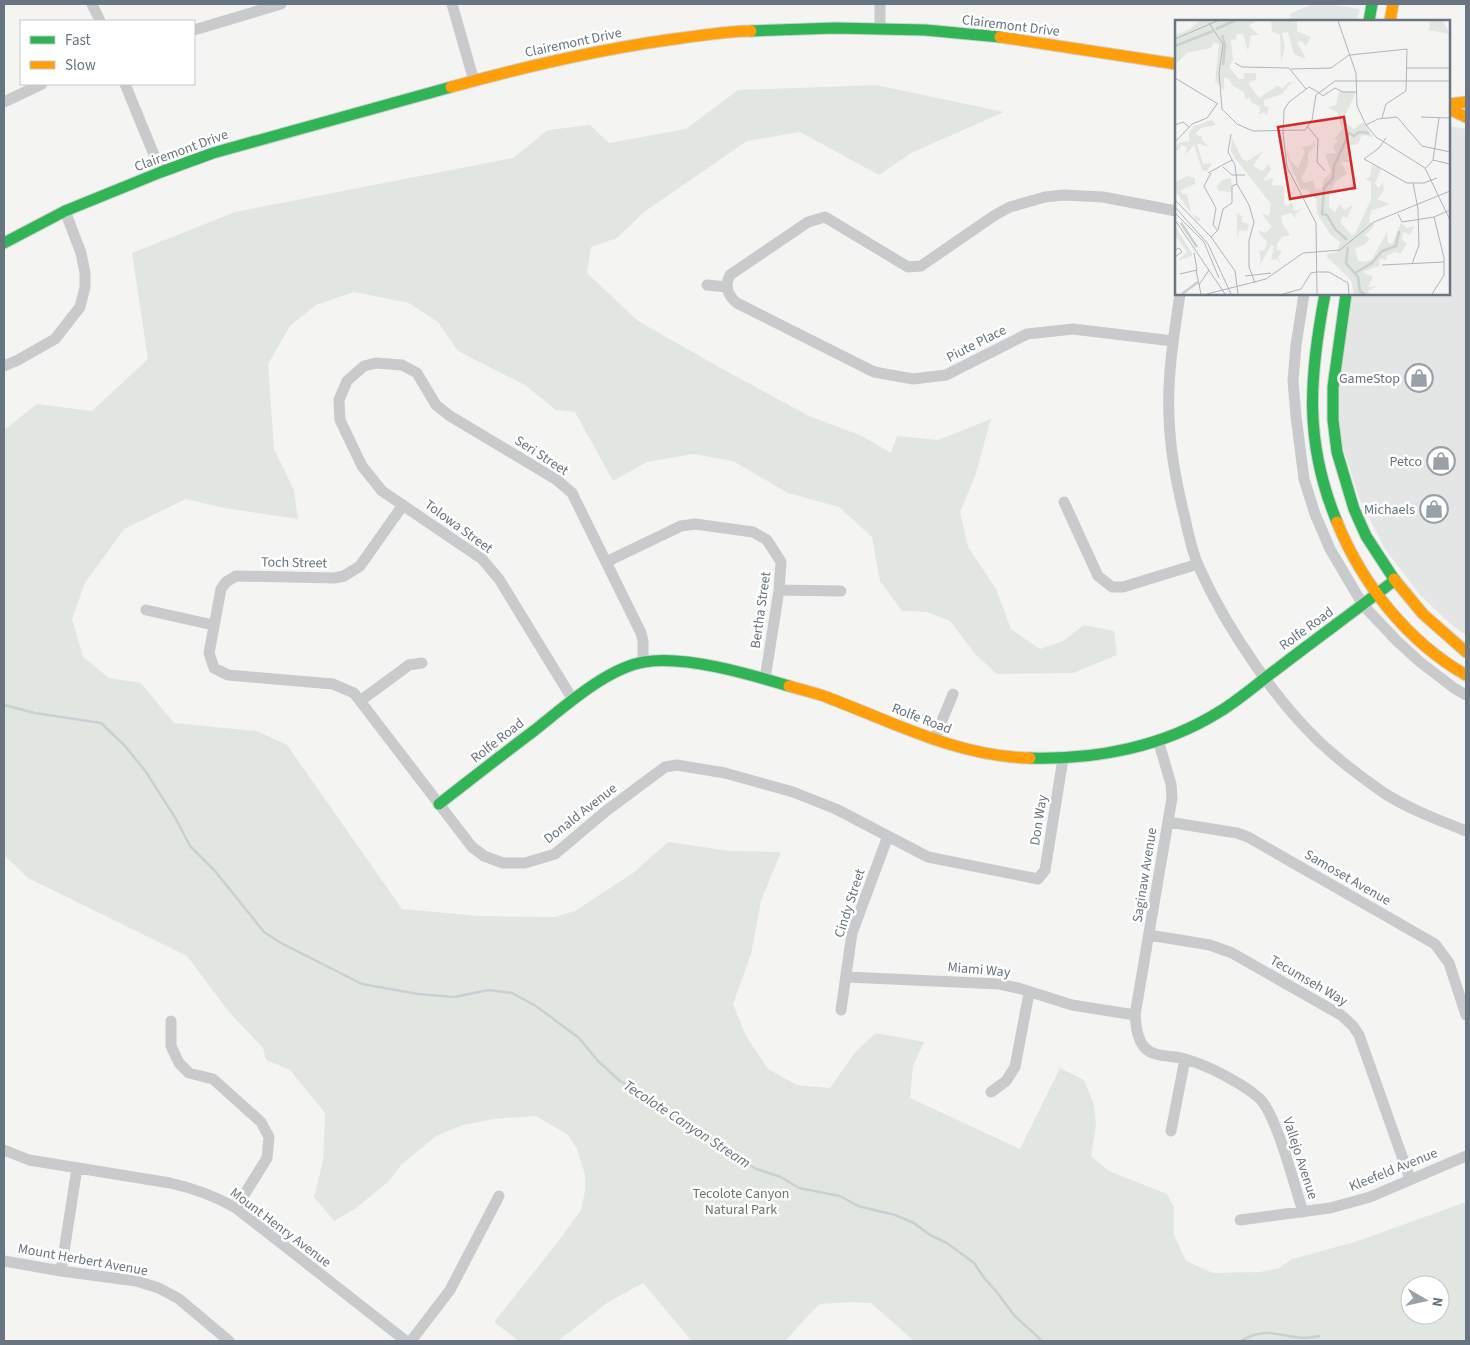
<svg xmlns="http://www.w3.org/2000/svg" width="1470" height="1345" viewBox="0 0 1470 1345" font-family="'Source Sans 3',sans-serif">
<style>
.built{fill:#e4e6e6}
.green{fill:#e2e6e1;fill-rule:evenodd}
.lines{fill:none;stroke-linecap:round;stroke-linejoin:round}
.stream{stroke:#c9d0d2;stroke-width:2.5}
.fast-casing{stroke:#d1d2d2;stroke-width:13}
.slow-casing{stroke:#d1d2d2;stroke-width:13}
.street{stroke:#c9cacb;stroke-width:11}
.fast{stroke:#30b455;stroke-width:11}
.slow{stroke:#ff9f0a;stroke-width:11}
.labels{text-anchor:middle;stroke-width:5;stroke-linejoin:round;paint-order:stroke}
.street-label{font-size:14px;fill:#687480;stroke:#fff}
.poi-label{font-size:14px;fill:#687480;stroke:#fff;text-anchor:end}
.park-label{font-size:14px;fill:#697866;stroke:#fff}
.water-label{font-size:15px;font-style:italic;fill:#63747c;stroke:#fff}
.inset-river{fill:none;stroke:#c9d0d2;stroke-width:2.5}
.inset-road{fill:none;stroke:#afb5bb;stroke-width:1}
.view{fill:#d62828;fill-opacity:0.15;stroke:#d62828;stroke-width:2.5}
.inset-edge{fill:none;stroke:#687480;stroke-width:2.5}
</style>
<rect width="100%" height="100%" fill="#f4f4f3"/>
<!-- built -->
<path class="built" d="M1312 4H1328L1360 9 1357 21H1289L1290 14Z
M1449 126 1466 129V635L1453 626 1421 596 1385 549 1359 498 1340 438V359L1351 294H1449Z"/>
<!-- green -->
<path class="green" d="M876 85 1004 112 911 153 879 175 800 132 747 141 644 212 617 238 591 247 587 273 638 321 726 371 809 416 862 436 891 453 897 436 938 440 991 419 975 476 960 512 968 547 996 589 1011 629 1040 649 1063 641 1084 625 1114 631 1117 655 1073 673 997 674 976 655 950 621 927 612 902 611 880 581 872 537 839 507 788 493 733 461 693 454 647 462 613 481 575 412 556 410 525 385 458 351 438 322 409 303 354 292 316 305 290 326 268 364 274 449 294 490 298 519 224 508 186 499 124 529 85 583 72 619 83 657 109 678 141 683 174 723 257 731 287 745 402 909 480 916 555 917 575 911 633 873 668 842 730 851 781 852 761 901 751 954 733 1004 746 1036 768 1069 797 1085 830 1088 856 1051 876 1033 924 1042 913 1066 910 1098 1020 1149 1060 1068 1084 1080 1094 1105 1096 1125 1091 1156 1109 1171 1167 1194 1174 1207V1235L1186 1261 1213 1273 1260 1272 1279 1268 1292 1259 1355 1242 1466 1202V1341H914L871 1303 850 1302 819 1304 785 1341H692L643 1283 607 1303 558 1341H519L494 1322 557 1243 581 1210 585 1191V1175L577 1149 568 1135 536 1116 493 1119 463 1125 436 1136 401 1165 389 1181 355 1209 334 1221 314 1197 323 1161 325 1113 290 1070 266 1060 263 1048 229 1012 187 956 28 878 4 855V430L37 404 92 411 148 359 132 253 235 212 513 158 548 130 590 125 609 143 686 129 738 90ZM1410 1285H1440V1315H1410Z"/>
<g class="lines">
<!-- stream -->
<path class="stream" d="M4 705 35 713 101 723 125 746 146 772 176 819 190 846 215 871 264 932 281 943 362 984 418 994 454 997 489 990 512 993 536 1006 579 1038 598 1061 620 1081 647 1096 756 1169 781 1177 799 1188 840 1196 858 1206 895 1215 914 1223 930 1235 947 1243 974 1263 985 1279 996 1291 1014 1315 1042 1341
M1241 1341C1273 1322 1287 1344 1319 1336"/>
<defs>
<path id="fast" d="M1369 21 1372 4
M751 31 835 28 925 30 1000 37
M4 243 65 211 161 172 213 153 451 87
M1325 294C1309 378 1304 442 1337 522
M1346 294 1333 387V420L1337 452 1354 509 1366 536 1394 579
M1030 758C1095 760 1163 747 1219 712 1239 700 1258 683 1277 669 1316 639 1356 610 1395 580
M439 804C471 779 503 754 535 730 564 707 607 668 644 662 684 655 749 674 789 686"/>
<path id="slow" d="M1390 21 1393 4
M1000 37 1176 64
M451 87C527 66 604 48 682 38 705 35 728 31 751 31
M1449 104 1466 102
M1449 109 1466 117
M1337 522C1362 584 1408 642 1466 675
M1394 579 1423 614 1466 652
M789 686C802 690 816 693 829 698 895 723 959 757 1030 758"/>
</defs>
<!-- fast casing -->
<use href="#fast" class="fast-casing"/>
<!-- slow casing -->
<use href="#slow" class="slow-casing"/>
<!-- street -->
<path class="street" d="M92 4 100 21
M452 4 474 81
M880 4V29
M194 30 281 4
M125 84 161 172
M4 102 42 84
M707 285 727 287
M1180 294C1174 335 1167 376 1169 417 1170 450 1176 482 1184 514 1188 531 1191 549 1198 565 1226 628 1280 709 1333 754 1349 768 1367 781 1384 793 1409 809 1439 820 1466 831
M1304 294 1296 345 1293 381 1296 416 1304 479 1315 514 1330 549 1363 605 1396 640 1420 662 1454 688 1466 695
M1173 341 1073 329 1027 334 946 375 913 379 874 372 737 303C728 296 724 286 730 275L808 222 825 217 908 267 921 266 995 215 1010 207 1045 197 1064 195 1103 197 1176 211
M4 366 18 360 55 339 80 307 85 287V273L81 253 65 211
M1064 502 1098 576 1112 587H1123L1198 564
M403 505 360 566 344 576 334 578 236 576 226 582 221 589 209 653 214 668 228 675 333 684 354 693 472 847 484 856 503 863H525L555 854 606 811 665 767 677 765 725 773 793 792 836 809 928 857 1038 879 1045 870 1063 759
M606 562 681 526 695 524 753 532 767 540 781 562 779 590 765 679
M779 590 841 591
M146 610 213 625
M573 700 499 579 482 559 382 491 362 466 340 420 339 400 347 381 364 366 376 363 402 365 417 373 436 405 450 416 557 480 572 493 641 633 643 641V662
M360 701 409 665 422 663
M934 740 953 694
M1158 740 1171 784 1172 798 1135 1015C1136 1026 1137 1039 1145 1048 1155 1058 1172 1055 1185 1059 1207 1065 1242 1083 1259 1098 1276 1113 1295 1187 1303 1212
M1168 822 1237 833 1248 837 1435 944 1449 963 1466 1015
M1149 935 1210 945 1232 953 1341 1015 1353 1026 1359 1035 1410 1179
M847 977 999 984 1018 988 1072 1005 1135 1015
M841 1010 852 933 888 836
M171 1021V1046L179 1063 189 1073 213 1079 261 1122 269 1137 267 1158 236 1208
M991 1092 1006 1081 1015 1067 1029 993
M1171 1131 1185 1059
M4 1150 29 1160 170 1183C193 1188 215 1196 236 1208L406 1341
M1240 1220 1330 1208 1370 1197 1466 1156
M4 1261 61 1271 136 1281 159 1288 179 1299 229 1341
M61 1271 77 1168
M411 1341 450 1290 499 1196"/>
<!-- fast -->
<use href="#fast" class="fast"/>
<!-- slow -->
<use href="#slow" class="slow"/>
</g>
<!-- icons -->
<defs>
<symbol id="shop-ring" viewBox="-11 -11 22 22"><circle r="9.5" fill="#fff" stroke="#99a1a8" stroke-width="1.5"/><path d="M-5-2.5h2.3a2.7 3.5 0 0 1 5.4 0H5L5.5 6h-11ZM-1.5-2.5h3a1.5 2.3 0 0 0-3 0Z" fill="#99a1a8"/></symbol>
</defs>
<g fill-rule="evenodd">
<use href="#shop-ring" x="1403" y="362" width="32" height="32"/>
<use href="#shop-ring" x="1425" y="445" width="32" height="32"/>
<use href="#shop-ring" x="1418" y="493" width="32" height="32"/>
</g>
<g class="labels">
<!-- street labels -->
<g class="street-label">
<text transform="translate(1011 25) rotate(7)" y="5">Clairemont Drive</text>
<text transform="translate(573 42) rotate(-12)" y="5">Clairemont Drive</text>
<text transform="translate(181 150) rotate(-20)" y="5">Clairemont Drive</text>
<text transform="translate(976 343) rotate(-27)" y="5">Piute Place</text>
<text transform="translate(542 455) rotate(33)" y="5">Seri Street</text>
<text transform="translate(459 526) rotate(36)" y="5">Tolowa Street</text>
<text transform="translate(294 562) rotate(1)" y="5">Toch Street</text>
<text transform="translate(760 610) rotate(-82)" y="5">Bertha Street</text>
<text transform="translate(1306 628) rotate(-36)" y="5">Rolfe Road</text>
<text transform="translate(922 718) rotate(21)" y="5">Rolfe Road</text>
<text transform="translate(497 740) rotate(-38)" y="5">Rolfe Road</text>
<text transform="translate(580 813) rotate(-38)" y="5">Donald Avenue</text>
<text transform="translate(1038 820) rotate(-81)" y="5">Don Way</text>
<text transform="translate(1144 875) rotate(-81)" y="5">Saginaw Avenue</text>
<text transform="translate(1348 877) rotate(30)" y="5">Samoset Avenue</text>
<text transform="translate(849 903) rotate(-72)" y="5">Cindy Street</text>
<text transform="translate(979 969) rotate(5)" y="5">Miami Way</text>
<text transform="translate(1309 980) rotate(30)" y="5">Tecumseh Way</text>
<text transform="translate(1301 1158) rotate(72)" y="5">Vallejo Avenue</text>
<text transform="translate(1393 1169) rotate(-22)" y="5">Kleefeld Avenue</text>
<text transform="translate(281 1227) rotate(37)" y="5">Mount Henry Avenue</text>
<text transform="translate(83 1259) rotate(10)" y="5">Mount Herbert Avenue</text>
</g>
<!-- poi labels -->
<g class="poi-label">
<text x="1400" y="383">GameStop</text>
<text x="1422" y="466">Petco</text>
<text x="1415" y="514">Michaels</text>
</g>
<!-- park labels -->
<g class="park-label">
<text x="741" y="1198">Tecolote Canyon<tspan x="741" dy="16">Natural Park</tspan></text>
</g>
<!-- water labels -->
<g class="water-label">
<text transform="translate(687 1124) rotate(33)" y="5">Tecolote Canyon Stream</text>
</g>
</g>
<!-- overview -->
<g transform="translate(1175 20)">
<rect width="275" height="275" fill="#f4f4f3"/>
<path d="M24 1H80L74 6 84 15H76L73 31 68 14H61L62 19 56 20 58 40 54 47 64 59H69V53H81V59L77 62 75 60 74 65 84 78 102 66 108 68 114 62H122L116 63 107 74 89 80V86L94 87 92 95 89 92 84 95 85 87 76 82 74 77 71 80 69 72 58 66 54 59 49 58V71L40 61 44 24 38 23 36 28 12 33 0 45V15L15 9ZM96 1H122V11L136 17 131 26 126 21 122 22 131 39 119 34 113 12 107 13 110 28 106 42 105 15 97 11ZM255 1H268L275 14 254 10ZM164 71 181 72 169 98 173 105 179 109 188 102 198 117 187 115 183 124 172 126 177 132 172 138 177 142H166L172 153 160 162 154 176V187L160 192 165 184 169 190 178 185 172 198 168 196 165 202 177 215 180 214 196 179V162L190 159 195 157 197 145 206 149 200 163 203 168 208 163 209 171 202 179 215 184 196 191 194 201 200 205 190 215 195 219 189 225 180 228 183 241 190 242 197 239 212 212 213 223 217 224 226 203 232 208 240 206 235 215 228 212 227 219 232 224 226 233 219 232 211 236 212 240 205 239 204 246 188 252 198 257 193 267 202 266 193 271 195 274H179L176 260 152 237V234L162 232 165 222 156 215 142 194 141 179 131 169 126 170 112 136V129L116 141 123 148 130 132 127 127 138 125V119L140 125 133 134V145L126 159 130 163 138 160 140 169 146 170 149 159 156 152 150 134 161 133 158 126 163 121 159 119 167 110 163 93 153 87 161 85ZM37 100 41 105 26 108 20 114 28 117 26 119 34 127 22 123 28 144 37 143 32 151 27 150 19 125 9 136 12 128 7 125 3 131 0 130 3 123 14 121V113L19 106ZM57 118 67 139 72 141 87 132 78 146 87 151 94 144 96 149 88 161 99 158 96 165 109 166V184L112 186 117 182 119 191 128 189 120 194 122 200 116 193 106 196 107 203 115 215 107 217 102 224V230L107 231 103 238 107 245 102 239 96 240 99 227 96 225 83 248 86 239 84 231 90 230 92 222 82 210 90 213 97 207 87 194 94 196 96 184 60 138 56 131ZM13 156 20 158V164L6 170 7 174H12L16 193 26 199 23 202 0 171V162ZM56 158 57 172 43 171 42 166 47 160ZM62 193 67 196V202L74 204 72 211 64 210 62 220ZM0 206 17 233V236L2 241 12 232 0 215Z" fill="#e2e6e1"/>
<path class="inset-river" d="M41 9 59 1M47 15 50 25 48 45M0 26 38 11M6 203 22 227M172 220 160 209 152 195 147 194 149 168 158 158 159 146 174 113 179 116 184 112 194 113M173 227 171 243 183 257 185 271 189 274M180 253 197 243 207 231 221 226 224 211M7 274 23 262"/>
<path class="inset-road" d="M163 1 181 53 182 86 191 105 201 117 250 148 275 200M34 3 48 24 44 53 47 89 62 104 78 111 130 110 137 100 141 75 160 61H275M0 19 42 1M175 35 232 29 231 71 211 84 207 98M60 43 67 47 114 48 131 69M231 48H275M116 49 156 48 174 35M0 58 43 84M143 72 148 76 160 68 168 72H182M246 97 275 98M0 105 8 102 14 107M191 105 203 99 222 97 247 126 275 132M132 106 143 119 142 142 150 151M56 114 53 132 60 145 62 164 74 185M211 118 204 128 189 139 232 163H249L262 158M0 122 17 104 32 98 42 84M258 140 275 144M48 147 57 155H70M251 148 258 140 264 98M33 153 57 140M36 153 29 166 41 188 38 205 43 211M0 180 36 217 60 251 63 274M74 185 79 202 74 221V247L80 263M0 187 33 224 56 274M0 193 29 222 44 258M223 194 227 202 259 197M0 200 50 274M36 217 43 210 48 189 57 183V166L62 164M0 230 4 228 7 232 0 237M19 233 22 250M237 244 244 225 243 189 238 163M207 245 269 242M21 250 26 274M5 254 22 250M70 256 96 253M24 265 34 250M32 274 91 259 128 233 165 230 199 202 275 171M108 274 126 269 136 253 141 252H154L173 263 174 274M142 274 141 203 112 147 108 113 109 90 114 82 134 67 143 72M257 274 269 255V238L259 197 275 190"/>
<path class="view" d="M169 97 180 168 115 179 103 107Z"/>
<rect width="275" height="275" class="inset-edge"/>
</g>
<!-- border -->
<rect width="1470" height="1345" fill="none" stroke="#687480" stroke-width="10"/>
<!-- legend -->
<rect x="20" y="20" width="175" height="65" fill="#ffffff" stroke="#c3c7cc"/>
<rect x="30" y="36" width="25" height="8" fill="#30b455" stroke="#c3c7cc"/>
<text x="65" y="45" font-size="15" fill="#687480">Fast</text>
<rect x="30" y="61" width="25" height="8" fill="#ff9f0a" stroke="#c3c7cc"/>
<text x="65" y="70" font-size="15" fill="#687480">Slow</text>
<!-- north arrow -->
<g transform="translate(1425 1300) rotate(99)"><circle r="24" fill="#ffffff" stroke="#c3c7cc"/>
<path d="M0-4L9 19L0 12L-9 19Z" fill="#99a1a8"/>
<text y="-8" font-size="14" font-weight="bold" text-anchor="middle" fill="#687480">N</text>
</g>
</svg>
